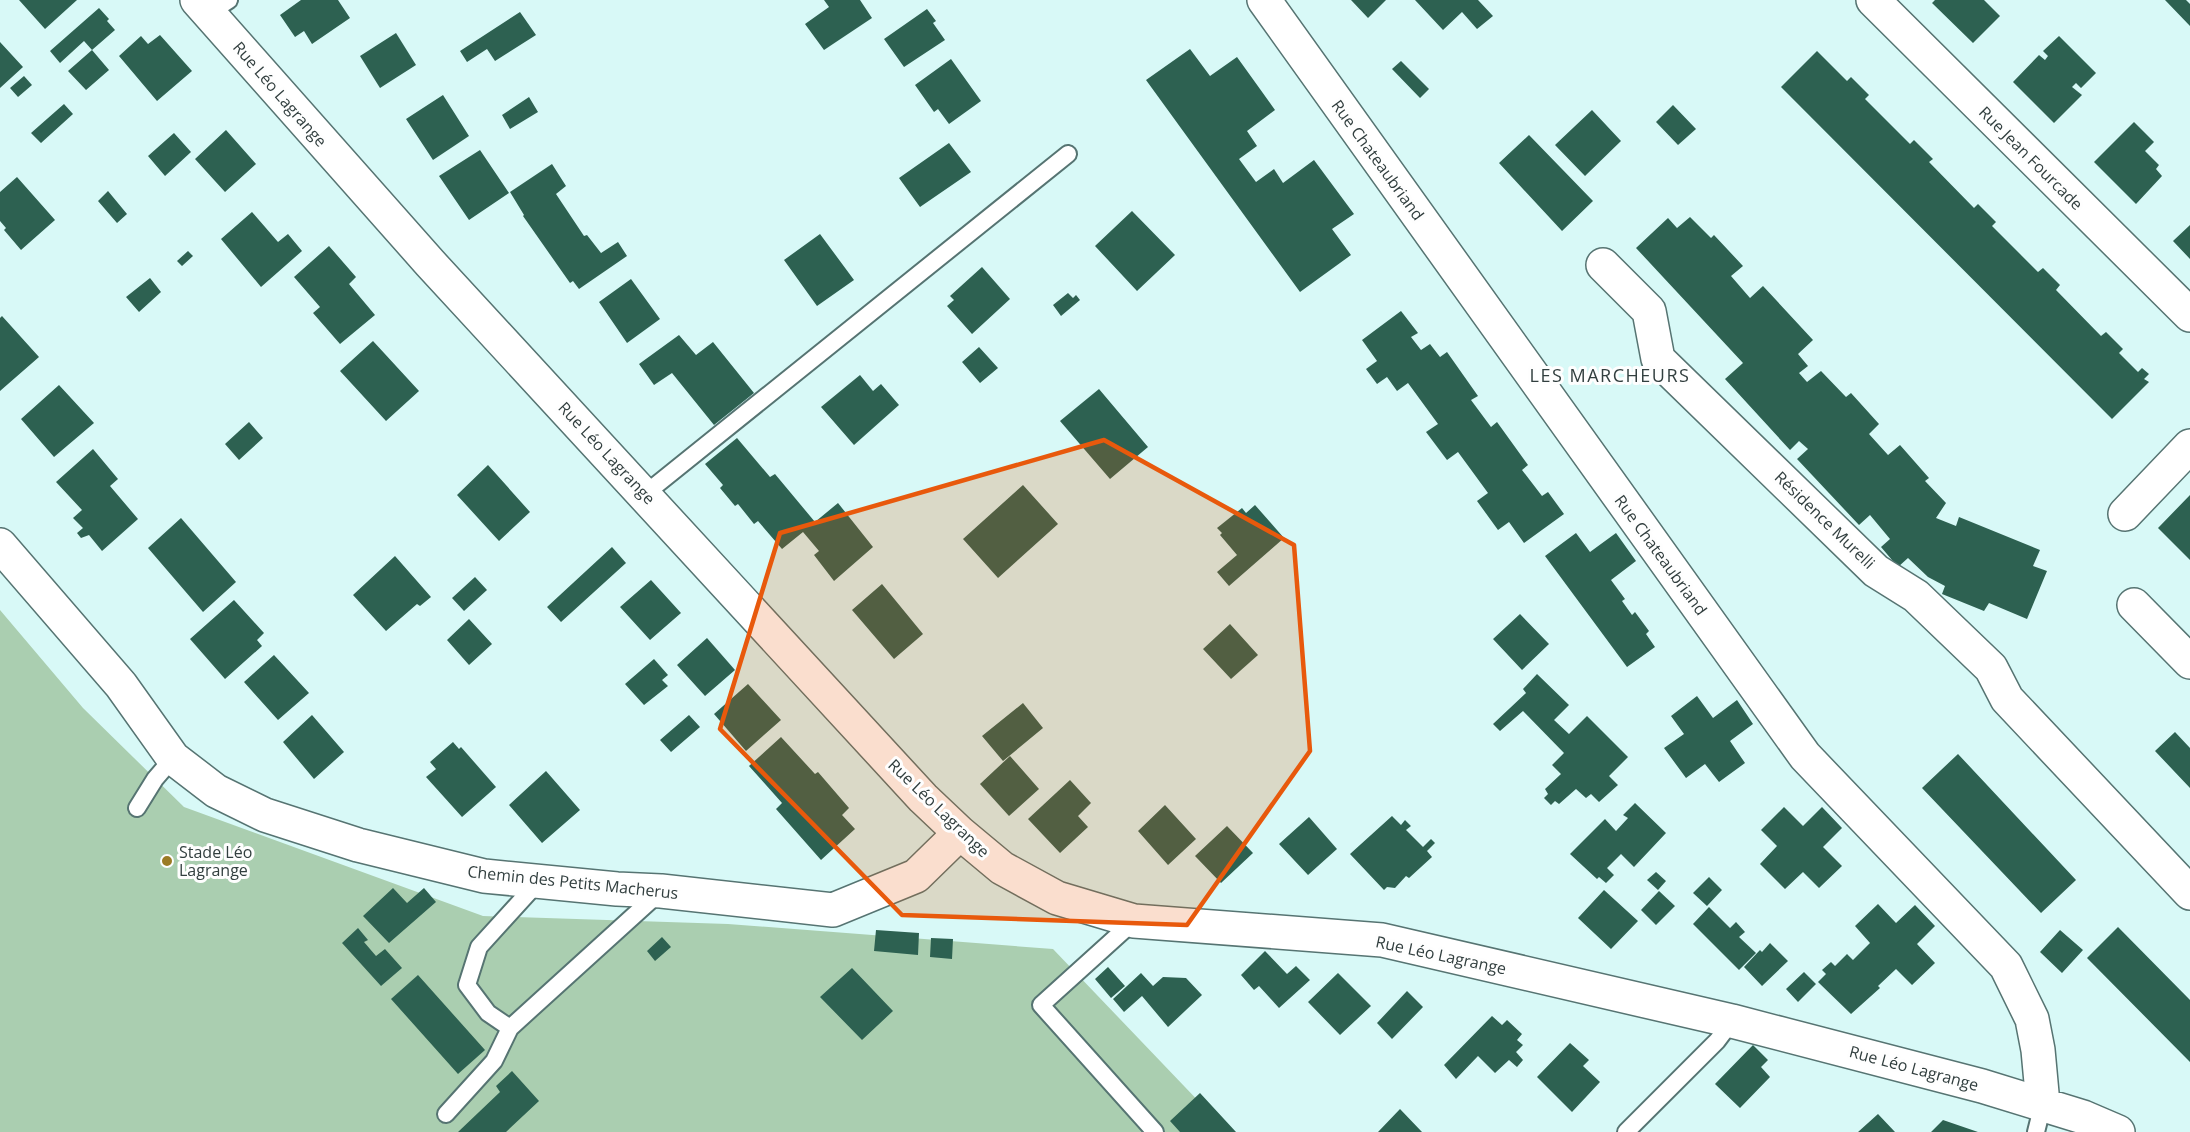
<svg xmlns="http://www.w3.org/2000/svg" width="2190" height="1132" viewBox="0 0 2190 1132" font-family="'Open Sans',sans-serif">
<style>
.green{fill:#aaceb0}
.building{fill:#2d6151}
.lines{fill:none;stroke-linecap:round;stroke-linejoin:round}
.service-casing{stroke:#567472;stroke-width:20}
.minor-casing{stroke:#567472;stroke-width:36}
.service{stroke:#fff;stroke-width:16}
.minor{stroke:#fff;stroke-width:33}
.marked{fill:#e8590c;fill-opacity:0.2;stroke:#e8590c;stroke-width:4.5;stroke-linejoin:round}
.poi-dot{fill:#9b7b25;stroke:#fefefe;stroke-width:2}
.labels{text-anchor:middle;stroke-width:6;stroke-linejoin:round;paint-order:stroke}
.street-label{font-size:16px;fill:#323f3f;stroke:#fefefe}
.poi-label{font-size:16px;fill:#323f3f;stroke:#fefefe;text-anchor:start}
.neighbourhood-label{font-size:18px;letter-spacing:1.5px;fill:#323f3f;stroke:#fefefe}
</style>
<rect width="100%" height="100%" fill="#d8f9f7"/>
<!-- green -->
<path class="green" d="M0 610 83 708 184 807 483 916 728 924 1053 949 1228 1132H0Z"/>
<!-- building -->
<path class="building" d="M19 0H77L45 29Z
M301 0H338L350 18 312 44 304 31 295 37 280 15Z
M824 0H860L872 18 824 50 805 24 829 7Z
M1351 0H1386L1368 18Z
M1415 0H1478L1493 16 1477 29 1462 12 1443 30Z
M1935 0H1984L2000 16 1973 43 1932 3Z
M2165 0H2186L2190 4V26Z
M99 8 109 19 107 21 115 30 92 50 84 41 60 63 50 51Z
M927 9 936 21 933 23 945 40 904 67 884 39Z
M520 12 536 35 495 61 487 49 467 62 460 51Z
M396 33 416 65 380 88 360 56Z
M160 35 192 71 157 101 119 56 141 36 148 44Z
M2059 36 2096 73 2081 88 2076 83 2072 87 2082 95 2054 123 2013 82 2039 55 2045 60 2048 56 2043 51Z
M0 42 23 67 0 88Z
M1190 49 1210 76 1237 57 1275 110 1247 131 1257 146 1239 159 1256 182 1274 169 1283 183 1314 160 1354 214 1332 229 1351 255 1300 292 1146 80Z
M92 50 109 70 86 90 68 71Z
M1817 51 1847 81 1851 77 1869 95 1865 99 1910 144 1914 140 1933 159 1929 162 1974 208 1978 204 1996 222 1992 226 2038 272 2043 268 2060 285 2056 290 2101 336 2106 332 2123 349 2119 353 2138 372 2142 368 2149 374 2144 379 2149 382 2112 419 1781 87Z
M951 59 981 101 949 124 938 109 934 112 915 85Z
M1401 61 1429 89 1420 98 1392 69Z
M24 76 32 85 18 97 10 88Z
M443 95 469 136 433 160 406 119Z
M529 97 538 112 510 129 502 115Z
M64 104 73 114 41 143 31 133Z
M1673 105 1696 129 1678 145 1656 122Z
M1592 110 1621 141 1585 176 1555 145Z
M2134 122 2154 142 2145 151 2159 165 2156 169 2162 176 2136 204 2094 162Z
M226 130 256 164 225 192 195 159Z
M174 133 191 152 165 176 148 156Z
M1529 135 1593 201 1562 231 1499 163Z
M949 143 971 172 920 207 899 178Z
M480 150 509 193 469 220 439 176Z
M552 164 566 186 556 194 584 236 587 235 601 253 618 242 627 256 579 289 573 281 570 283 523 216 524 215 510 192Z
M17 177 55 220 21 250 4 230 6 228 0 221V192Z
M108 191 127 214 117 223 98 201Z
M1132 211 1175 255 1137 291 1095 246Z
M252 212 278 242 288 234 302 251 261 287 221 239Z
M1690 217 1711 238 1714 235 1743 266 1731 276 1750 298 1763 286 1813 340 1798 354 1808 366 1799 373 1807 382 1821 371 1846 397 1851 393 1879 424 1869 434 1888 455 1900 445 1929 478 1925 481 1946 503 1936 518 1956 526 1959 517 2040 550 2033 566 2047 571 2027 619 1989 603 1984 611 1942 594 1945 586 1928 577 1908 558 1898 567 1881 547 1890 539 1870 515 1859 525 1797 459 1808 449 1799 441 1790 450 1725 379 1743 363 1636 248 1668 218 1677 228Z
M2190 225V259L2173 241Z
M820 234 854 280 817 306 784 260Z
M329 246 356 277 349 284 375 315 340 344 313 313 320 307 294 277Z
M188 251 193 256 182 266 177 261Z
M982 267 1010 299 972 334 947 306 954 300 950 296Z
M150 278 161 292 139 312 126 297Z
M631 279 660 319 627 343 599 302Z
M1068 293 1073 298 1076 295 1080 300 1061 316 1053 305Z
M1401 311 1418 333 1411 337 1421 350 1430 344 1440 357 1447 352 1478 396 1471 400 1491 427 1497 422 1528 465 1522 470 1542 496 1548 492 1564 514 1524 543 1509 522 1498 530 1477 501 1488 493 1458 452 1447 460 1426 432 1438 424 1408 383 1397 391 1387 377 1377 384 1366 369 1377 361 1362 340Z
M2 316 39 357 0 391V318Z
M679 335 696 355 713 342 754 393 714 425 672 373 654 385 639 364Z
M373 341 419 391 386 421 340 371Z
M979 347 998 368 980 383 962 362Z
M860 375 873 391 881 384 899 405 854 445 821 407Z
M59 385 94 423 54 457 21 419Z
M1099 389 1148 447 1110 479 1060 421Z
M249 422 263 438 239 460 225 444Z
M737 438 770 477 775 474 815 522 838 503 873 547 834 581 814 555 819 551 803 532 782 549 758 521 754 524 738 504 735 506 720 488 723 485 705 464Z
M93 449 118 479 110 486 138 519 102 551 89 535 81 538 77 533 83 528 73 518 82 510 56 482Z
M488 465 530 512 499 541 457 495Z
M1023 485 1058 524 998 578 963 539Z
M2190 495V560L2158 528Z
M1255 505 1284 538 1229 586 1217 572 1237 555 1220 535 1222 533 1217 528 1242 508 1246 513Z
M181 518 236 582 203 612 148 548Z
M1576 533 1590 552 1616 533 1636 561 1611 580 1625 599 1622 601 1632 615 1635 612 1649 631 1646 634 1655 647 1627 667 1545 556Z
M612 547 626 563 561 622 547 607Z
M395 556 431 597 420 606 417 604 386 631 353 595Z
M475 577 487 590 464 611 452 598Z
M651 580 681 613 650 640 620 607Z
M882 584 923 634 894 659 852 610Z
M234 600 264 633 257 640 262 646 225 679 190 639Z
M1520 614 1549 644 1522 670 1493 639Z
M469 619 492 644 469 665 447 640Z
M1230 624 1258 655 1231 679 1203 649Z
M707 638 735 670 705 696 677 665Z
M274 655 309 693 278 720 244 682Z
M654 659 668 675 662 680 668 686 644 705 625 684Z
M1537 674 1569 705 1554 720 1569 734 1587 716 1628 757 1609 776 1618 785 1599 802 1591 794 1586 798 1576 789 1559 804 1555 801 1551 805 1544 798 1548 794 1545 789 1561 774 1552 765 1564 753 1523 711 1500 731 1493 724 1526 693 1523 689Z
M748 684 781 720 746 751 714 714Z
M1697 696 1713 718 1737 700 1753 724 1730 741 1745 763 1719 782 1705 764 1686 778 1664 748 1684 734 1671 716Z
M1023 703 1043 728 1003 761 982 736Z
M312 715 344 752 314 779 283 742Z
M689 715 700 727 671 752 660 740Z
M2175 732 2190 748V788L2155 751Z
M781 737 815 774 818 772 849 808 842 815 855 829 821 860 776 809 782 803 749 766Z
M453 742 459 749 461 747 496 787 462 817 426 777 436 769 430 762Z
M1958 754 2076 880 2041 913 1922 788Z
M1010 756 1039 789 1009 816 980 784Z
M546 771 580 810 542 843 509 805Z
M1070 780 1091 803 1078 816 1088 827 1060 853 1028 819Z
M1635 803 1666 833 1634 867 1621 854 1607 868 1614 875 1606 883 1599 877 1597 879 1570 854 1605 819 1616 831 1628 818 1623 815Z
M1165 805 1196 839 1168 865 1138 831Z
M1784 807 1803 826 1822 807 1842 828 1823 847 1842 866 1819 888 1803 872 1785 889 1760 864 1777 846 1761 830Z
M1392 816 1401 825 1405 820 1411 826 1406 830 1423 847 1431 839 1435 843 1427 851 1432 857 1409 878 1406 876 1395 888 1387 887 1384 890 1350 854Z
M1309 817 1337 849 1308 875 1279 844Z
M1227 826 1253 853 1221 883 1195 856Z
M1656 872 1666 881 1658 890 1647 880Z
M1709 877 1722 890 1707 906 1693 893Z
M393 888 407 903 424 888 436 902 389 943 363 916Z
M1604 890 1638 921 1611 949 1578 918Z
M1659 891 1675 906 1656 925 1641 910Z
M1878 904 1896 923 1915 905 1935 926 1917 944 1935 963 1912 985 1896 969 1878 986 1880 988 1851 1014 1818 982 1826 974 1822 970 1831 962 1835 966 1847 954 1853 960 1870 943 1855 926Z
M1709 907 1730 928 1736 922 1745 932 1739 937 1756 953 1739 970 1693 924Z
M2118 927 2190 1000V1062L2087 958Z
M358 928 368 940 364 942 376 956 385 949 402 968 381 986 342 943Z
M876 930 919 933 918 955 874 951Z
M2060 930 2083 950 2062 973 2040 952Z
M662 937 671 947 655 961 647 951Z
M931 938 953 939 952 959 930 957Z
M1770 943 1788 961 1762 986 1744 967 1760 950 1762 952Z
M1265 951 1287 974 1296 966 1310 980 1279 1008 1259 986 1254 990 1241 975Z
M1108 967 1125 986 1111 998 1095 979Z
M852 968 893 1011 862 1040 820 997Z
M1804 972 1816 984 1798 1002 1786 989Z
M1141 973 1153 986 1163 977 1186 978 1202 995 1168 1027 1142 996 1124 1012 1113 999Z
M1338 973 1371 1006 1340 1035 1308 1002Z
M418 975 485 1050 458 1074 391 999Z
M1407 991 1423 1007 1392 1039 1377 1023Z
M1492 1016 1502 1025 1507 1020 1522 1034 1517 1040 1523 1045 1516 1052 1523 1060 1517 1067 1509 1060 1495 1073 1478 1056 1456 1079 1444 1065Z
M1570 1043 1589 1060 1583 1066 1600 1082 1572 1112 1537 1077Z
M1753 1045 1768 1060 1761 1067 1770 1077 1740 1108 1715 1084Z
M512 1071 539 1101 506 1132H458L500 1092 496 1086Z
M1200 1093 1236 1132H1180L1170 1121Z
M1400 1109 1422 1132H1378Z
M1878 1114 1895 1132H1858Z
M1943 1120 1978 1132H1931Z"/>
<g class="lines">
<defs>
<path id="service" d="M209 13 229 0
M645 494 1068 154
M137 808 155 779 173 758
M1134 921 1041 1005 1155 1132
M510 1028 488 1013 467 985 479 947 539 881
M446 1114 494 1061 510 1028 661 891
M1626 1132 1717 1041 1732 1021
M2036 1132 2043 1104"/>
<path id="minor" d="M197 0 430 263 923 798 960 833 1002 868 1057 898 1134 921 1382 940 1732 1021 1982 1086 2083 1117 2118 1132
M1264 0 1805 756 2006 966 2032 1019 2038 1050 2043 1104
M1873 0 2190 315
M1603 265 1649 311 1658 359 1876 571 1916 596 1991 668 2007 699 2190 893
M2125 514 2190 446
M0 545 121 685 173 758 216 791 265 815 358 845 484 876 617 889 661 891 833 910 916 876 960 833
M2134 605 2190 662"/>
</defs>
<!-- service casing -->
<use href="#service" class="service-casing"/>
<!-- minor casing -->
<use href="#minor" class="minor-casing"/>
<!-- service -->
<use href="#service" class="service"/>
<!-- minor -->
<use href="#minor" class="minor"/>
</g>
<!-- marked area -->
<path class="marked" d="M1104 440 1294 545 1310 751 1187 925 902 915 720 729 780 533Z"/>
<!-- markers -->
<circle class="poi-dot" cx="167" cy="861" r="6"/>
<g class="labels">
<!-- street labels -->
<g class="street-label">
<text transform="translate(280 94) rotate(49)" y="6">Rue Léo Lagrange</text>
<text transform="translate(2031 158) rotate(45)" y="6">Rue Jean Fourcade</text>
<text transform="translate(1378 160) rotate(54)" y="6">Rue Chateaubriand</text>
<text transform="translate(607 453) rotate(47)" y="6">Rue Léo Lagrange</text>
<text transform="translate(1825 520) rotate(44)" y="6">Résidence Murelli</text>
<text transform="translate(1661 555) rotate(54)" y="6">Rue Chateaubriand</text>
<text transform="translate(939 808) rotate(44)" y="6">Rue Léo Lagrange</text>
<text transform="translate(573 882) rotate(6)" y="6">Chemin des Petits Macherus</text>
<text transform="translate(1441 955) rotate(12)" y="6">Rue Léo Lagrange</text>
<text transform="translate(1914 1068) rotate(15)" y="6">Rue Léo Lagrange</text>
</g>
<!-- poi labels -->
<g class="poi-label">
<text x="179" y="858">Stade Léo<tspan x="179" dy="18">Lagrange</tspan></text>
</g>
<!-- neighbourhood labels -->
<g class="neighbourhood-label">
<text x="1610" y="382">LES MARCHEURS</text>
</g>
</g>
</svg>
